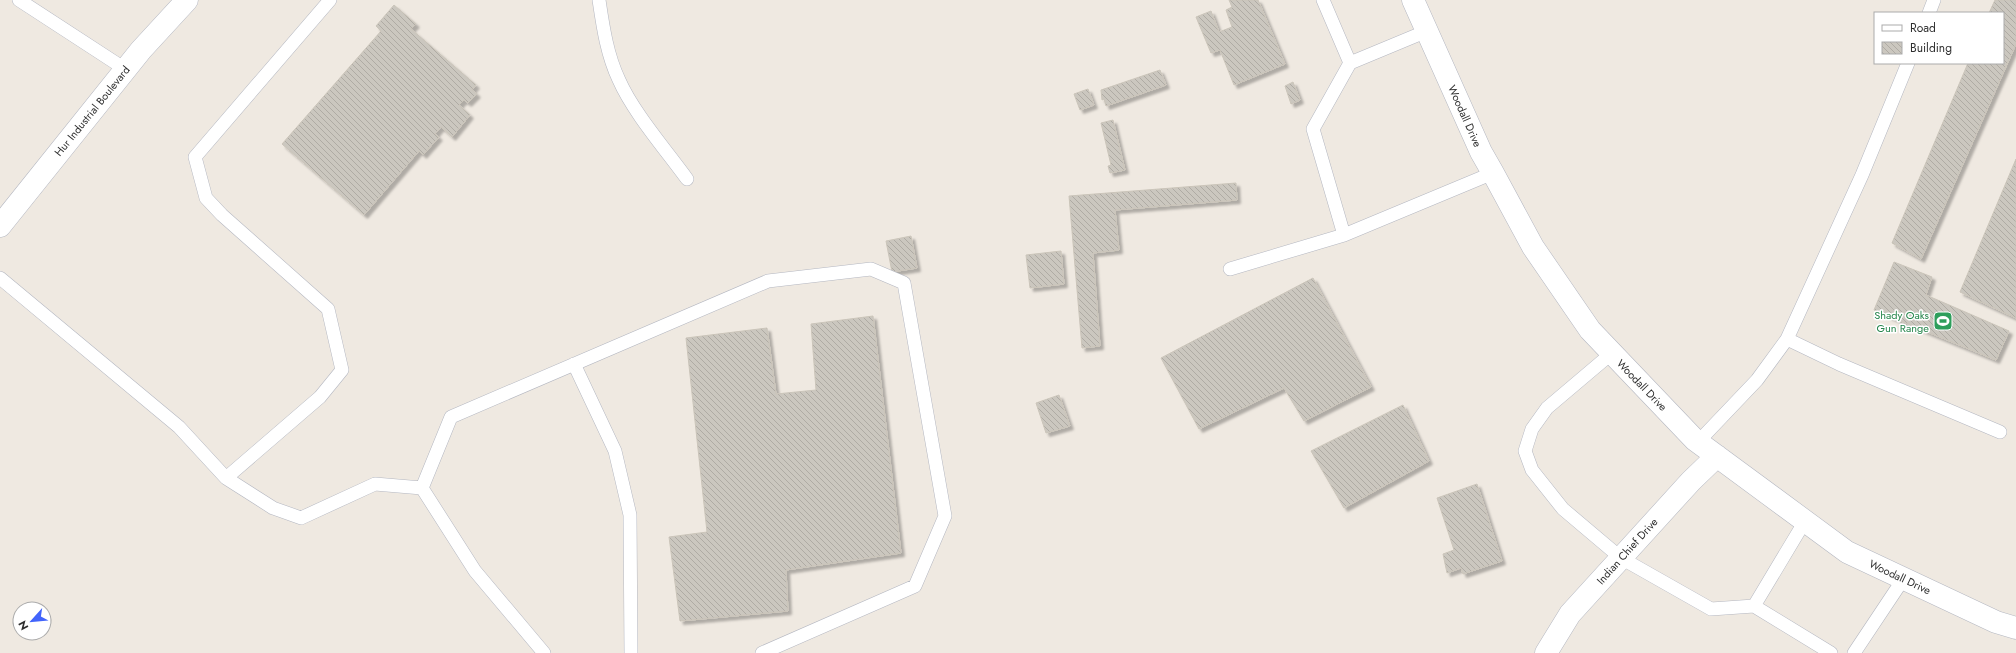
<svg xmlns="http://www.w3.org/2000/svg" width="2016" height="653" viewBox="0 0 2016 653" font-family="Jost,sans-serif">
<style>
.building{fill:url(#building-back-hatch);stroke:#cbc5ba;filter:url(#shadow)}
.lines{fill:none;stroke-linecap:round;stroke-linejoin:round}
.service-casing{stroke:#b4b7c1;stroke-width:14}
.minor-casing{stroke:#b4b7c1;stroke-width:23}
.service{stroke:#fff;stroke-width:13}
.minor{stroke:#fff;stroke-width:22}
.labels{text-anchor:middle;stroke-width:3;stroke-linejoin:round;paint-order:stroke}
.street-label{font-size:11px;fill:#2e2e2e;stroke:#fff}
.leisure-label{font-size:11px;fill:#27864d;stroke:#fff;text-anchor:end}
</style>
<defs>
<pattern id="building-back-hatch" width="6" height="6" patternUnits="userSpaceOnUse"><rect width="6" height="6" fill="#cbc7bf"/><path d="M-1 5l2 2M0 0l6 6M5-1l2 2" fill="none" stroke="#afaba4"/></pattern>
<filter id="shadow"><feDropShadow dx="3.5" dy="3.5" stdDeviation="1" flood-color="#0004"/></filter>
</defs>
<rect width="100%" height="100%" fill="#efe9e1"/>
<!-- building -->
<path class="building" d="M1229 0H1258L1285 64 1234 85 1220 50 1211 53 1196 17 1211 11 1219 32 1232 27 1226 10 1232 7Z
M1995 0H2016V44L1921 259 1892 243 1968 63H2003V13H1989Z
M394 5 416 24 411 29 476 85 472 90 477 94 468 103 464 100 459 105 470 115 452 137 441 127 435 134 439 137 423 155 419 151 364 215 282 144 381 31 376 26Z
M1160 70 1166 85 1106 106 1104 99 1102 100 1101 90Z
M1293 82 1300 100 1291 104 1285 86Z
M1088 89 1094 105 1080 110 1074 94Z
M1113 120 1125 170 1110 173 1108 166 1111 165 1101 123Z
M2016 159V318L1960 292Z
M1236 183 1237 200 1115 210 1119 250 1093 253 1100 346 1082 348 1069 196Z
M911 236 917 268 892 272 886 241Z
M1061 251 1064 284 1030 288 1026 255Z
M1894 262 1932 277 1926 295 2009 331 1996 360 1874 310Z
M1313 278 1371 387 1304 421 1284 388 1199 429 1161 358Z
M873 316 901 553 786 570 788 611 680 621 669 537 707 532 686 338 767 328 776 394 816 390 811 324Z
M1059 395 1070 426 1046 433 1036 403Z
M1403 405 1429 461 1344 508 1311 451Z
M1477 484 1502 561 1463 574 1461 568 1447 573 1443 554 1454 550 1437 498Z"/>
<g class="lines">
<defs>
<path id="service" d="M19 0 125 69
M599 0C603 27 607 55 619 80 633 112 666 150 687 179
M1323 0 1350 63 1427 31
M1929 13 1934 0
M1344 235 1313 129 1350 63
M1230 269 1344 235 1493 173
M0 278 179 427 226 478 273 508 301 518 375 484 422 488
M1787 339 1839 364 2000 432
M1612 353 1547 408 1532 429 1525 451 1532 470 1563 509 1621 558 1711 609 1754 606 1831 653
M574 364 615 451 630 515 631 653
M1698 442 1757 380 1787 339 1862 175 1908 63
M226 478 320 397 342 370 328 309 222 215 206 198 195 157 330 0
M422 488 451 417 768 281 871 269 904 283 945 516 915 586 762 653
M422 488 475 571 544 653
M1754 606 1805 521
M1854 653 1904 578"/>
<path id="minor" d="M1413 0 1481 152 1493 173 1533 247 1590 330 1695 440 1847 552 1996 622 2016 628
M0 226 141 50 187 0
M1546 653 1570 614 1691 481 1717 456"/>
</defs>
<!-- service casing -->
<use href="#service" class="service-casing"/>
<!-- minor casing -->
<use href="#minor" class="minor-casing"/>
<!-- service -->
<use href="#service" class="service"/>
<!-- minor -->
<use href="#minor" class="minor"/>
</g>
<!-- icons -->
<defs>
<symbol id="stadium-square" viewBox="-11 -11 22 22"><rect x="-9" y="-9" width="18" height="18" rx="4" fill="#2e9e5b" stroke="#fff"/><path d="M0-5a6.5 5 0 1 0 0 10a6.5 5 0 1 0 0-10ZM-3.5-1.8h7v3.6h-7Z" fill="#fff"/></symbol>
</defs>
<g fill-rule="evenodd">
<use href="#stadium-square" x="1932" y="310" width="22" height="22"/>
</g>
<g class="labels">
<!-- street labels -->
<g class="street-label">
<text transform="translate(92 111) rotate(-51)" y="4">Hur Industrial Boulevard</text>
<text transform="translate(1465 116) rotate(66)" y="4">Woodall Drive</text>
<text transform="translate(1642 385) rotate(46)" y="4">Woodall Drive</text>
<text transform="translate(1627 551) rotate(-48)" y="4">Indian Chief Drive</text>
<text transform="translate(1900 577) rotate(25)" y="4">Woodall Drive</text>
</g>
<!-- leisure labels -->
<g class="leisure-label">
<text x="1929" y="319">Shady Oaks<tspan x="1929" dy="13">Gun Range</tspan></text>
</g>
</g>
<!-- legend -->
<rect x="1874" y="12" width="130" height="52" fill="#ffffff" stroke="#ababab"/>
<rect x="1882" y="25" width="20" height="6" fill="#ffffff" stroke="#ababab"/>
<text x="1910" y="32" font-size="12" fill="#2e2e2e">Road</text>
<rect x="1882" y="42" width="20" height="12" fill="url(#building-back-hatch)" stroke="#ababab"/>
<text x="1910" y="52" font-size="12" fill="#2e2e2e">Building</text>
<!-- north arrow -->
<g transform="translate(32 621) rotate(243)"><circle r="19" fill="#ffffff" stroke="#ababab"/>
<path d="M0-3L7 15L0 10L-7 15Z" fill="#4264fb"/>
<text y="-6" font-size="11" font-weight="bold" text-anchor="middle" fill="#2e2e2e">N</text>
</g>
</svg>
